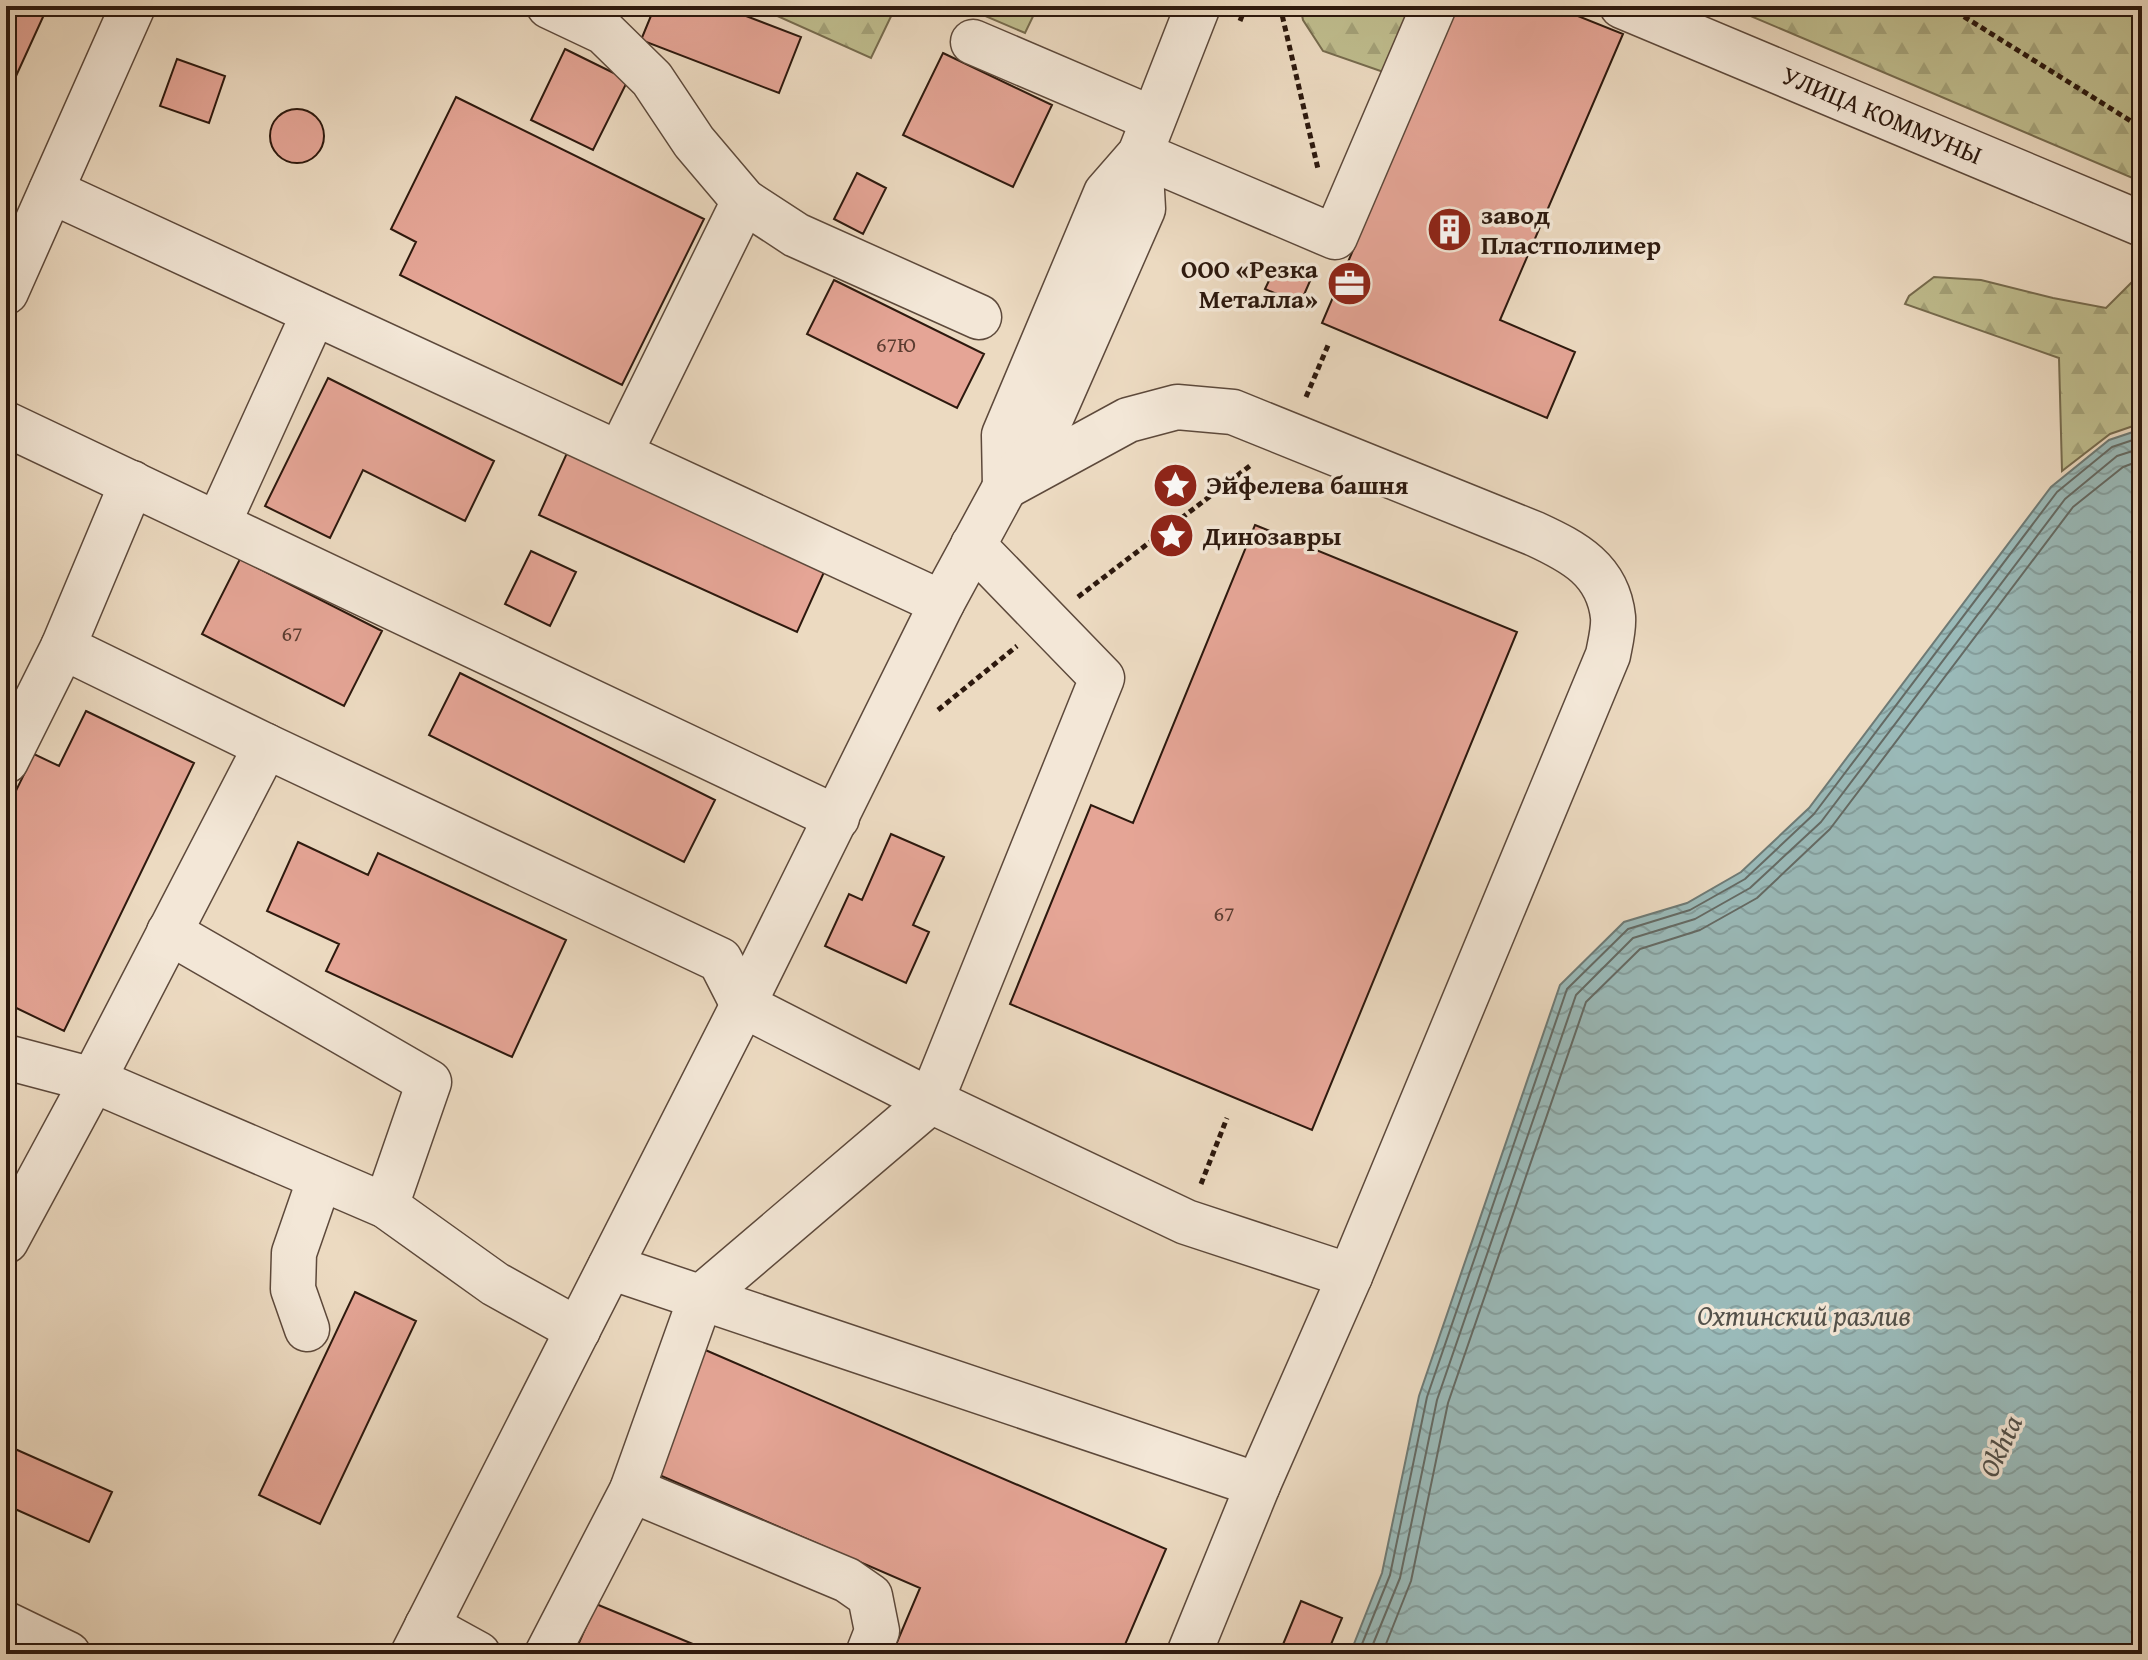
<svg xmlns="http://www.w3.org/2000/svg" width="2148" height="1660" viewBox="0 0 2148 1660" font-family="'Gentium Book Plus',serif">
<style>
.forest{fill:url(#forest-firs);stroke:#766b4e;stroke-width:2}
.water{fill:url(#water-waves);stroke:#6e7a75;stroke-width:2}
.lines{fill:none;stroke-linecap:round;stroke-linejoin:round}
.shore{stroke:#646a64;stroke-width:2}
.building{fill:#e5a596;stroke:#2d190e;stroke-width:2}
.minor-casing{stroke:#5d493b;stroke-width:47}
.path{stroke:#2d190e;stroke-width:5;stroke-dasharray:6 4;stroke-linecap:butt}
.minor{stroke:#f3e7d7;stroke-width:44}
.labels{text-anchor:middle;stroke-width:7;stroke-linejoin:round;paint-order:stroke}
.number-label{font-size:22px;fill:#5b3c30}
.street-label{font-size:26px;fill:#2d190e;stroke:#f3e7d7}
.poi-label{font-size:26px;font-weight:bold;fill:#2d190e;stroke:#f3e7d7;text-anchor:start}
.water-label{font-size:28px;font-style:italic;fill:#53514a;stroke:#f3e7d7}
</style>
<defs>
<pattern id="forest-firs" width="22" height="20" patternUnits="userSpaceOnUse" patternTransform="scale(2)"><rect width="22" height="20" fill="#bfbd8e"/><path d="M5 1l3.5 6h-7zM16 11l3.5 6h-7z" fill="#a4a279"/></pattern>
<pattern id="water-waves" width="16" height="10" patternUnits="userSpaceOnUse" patternTransform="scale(2)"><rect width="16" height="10" fill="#9abab9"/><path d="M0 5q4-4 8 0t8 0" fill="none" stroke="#859f9e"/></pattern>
</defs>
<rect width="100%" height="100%" fill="#ecdac1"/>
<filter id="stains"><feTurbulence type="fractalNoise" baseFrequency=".0025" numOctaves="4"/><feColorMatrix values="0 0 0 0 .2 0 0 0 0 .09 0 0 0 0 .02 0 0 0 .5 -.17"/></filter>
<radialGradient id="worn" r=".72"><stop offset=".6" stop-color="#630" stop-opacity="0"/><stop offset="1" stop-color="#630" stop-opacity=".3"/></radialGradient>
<!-- forest -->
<path class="forest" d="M755 6H896L871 58Z
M962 6H1038L1025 33Z
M1300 6H1425L1392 75 1323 51 1303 20Z
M1727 6H2142V182Z
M2142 272V423L2110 434 2062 471 2059 358 1905 304 1909 296 1934 277 1981 280 2053 298 2106 308Z"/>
<!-- water -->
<path class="water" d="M2142 429V1654H1350L1382 1573 1419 1396 1560 985 1624 922 1687 903 1741 872 1809 808 2051 487 2109 440Z"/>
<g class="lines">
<!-- shore -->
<path class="shore" d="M1358 1654 1390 1575 1427 1397 1567 989 1628 929 1690 910 1745 879 1814 814 2057 492 2112 447 2142 437
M1369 1654 1400 1578 1437 1400 1576 995 1633 938 1695 919 1750 888 1821 822 2065 499 2117 456 2142 448
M1382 1654 1411 1581 1448 1403 1586 1002 1640 949 1700 930 1757 898 1830 829 2073 507 2123 467 2142 460"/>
</g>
<!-- building -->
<path class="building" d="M6 6H48L6 98Z
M655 6H720L801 37 779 93 641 40Z
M1457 6H1553L1623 34 1500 320 1575 352 1547 418 1322 323Z
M565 49 628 80 593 150 531 120Z
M943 53 1052 105 1013 187 903 135Z
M177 59 225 76 209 123 160 106Z
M456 97 704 219 622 385 400 275 416 242 391 229Z
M270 136a27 27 0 1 1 54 0a27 27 0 1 1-54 0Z
M857 173 886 188 863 234 834 219Z
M1276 266 1310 281 1300 304 1265 289Z
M834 280 984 354 957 408 807 334Z
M328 378 494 461 465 521 363 470 330 538 265 506Z
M567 453 825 570 797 632 539 515Z
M1255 525 1517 632 1312 1130 1010 1004 1091 805 1133 823Z
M531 551 576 572 550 626 505 604Z
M240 559 382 631 344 706 202 634Z
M460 673 715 800 684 862 429 735Z
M86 711 194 763 64 1031 6 1003V907L15 888 6 883V811L34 754 59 766Z
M891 834 944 857 913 925 929 932 906 983 825 946 849 894 862 900Z
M298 842 368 875 378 853 566 940 512 1057 326 971 339 944 267 911Z
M355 1292 416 1321 320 1524 259 1495Z
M703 1349 1166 1549 1121 1654H892L920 1588 650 1471Z
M6 1445 112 1492 89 1542 6 1505Z
M1301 1601 1342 1618 1327 1654H1279Z
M596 1604 717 1654H574Z"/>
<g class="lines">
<defs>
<g id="minor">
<path d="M549 6 604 32 652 79 694 142 744 201 796 235 979 317"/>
<path id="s1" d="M1622 6 2142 224"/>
<path d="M973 42 1153 119"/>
<path d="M1140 154 1335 237 1434 6"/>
<path d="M51 191 942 603"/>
<path d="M6 292 133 6"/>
<path d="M6 424 837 818"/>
<path d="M620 453 744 201"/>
<path d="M132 483 63 647 266 746 720 960 743 1005 931 1101 1186 1222 1350 1276"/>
<path d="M1005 487 1128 420 1177 407 1233 412 1535 534C1574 552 1608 570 1613 617 1614 629 1610 644 1608 655L1350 1276 1258 1485 1189 1654"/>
<path d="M1005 487 1004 435 1106 193 1140 154 1198 6"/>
<path d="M218 524 314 313"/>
<path d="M6 761 63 647"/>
<path d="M169 932 429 1082 386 1206"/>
<path d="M6 1057 93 1080 386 1206 495 1284 578 1330"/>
<path d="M6 1241 93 1080 266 746"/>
<path d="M610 1267 1258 1485"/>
<path d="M307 1329 293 1289 294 1253 320 1178"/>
<path d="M632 1490 847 1580 870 1596 877 1631 868 1654"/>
<path d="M6 1624 68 1654"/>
<path d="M427 1626 478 1654"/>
<path d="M413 1654 743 1005 942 603 1005 487 1037 450 1143 209 1140 154"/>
<path d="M547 1654 632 1490 701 1297 931 1101 1102 678 973 545"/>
</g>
</defs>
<!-- minor casing -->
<use href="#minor" class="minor-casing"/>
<!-- path -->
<path class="path" d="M1280 6 1318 169
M1569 6 1583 12
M1947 6 2142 128
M1240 21 1246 6
M1306 397 1329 343
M1078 597 1251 465
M938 710 1017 646
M1201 1184 1227 1118"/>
<!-- minor -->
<use href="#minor" class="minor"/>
</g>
<!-- icons -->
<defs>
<symbol id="building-disc" viewBox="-11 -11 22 22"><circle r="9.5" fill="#8f2418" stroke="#f3e7d7"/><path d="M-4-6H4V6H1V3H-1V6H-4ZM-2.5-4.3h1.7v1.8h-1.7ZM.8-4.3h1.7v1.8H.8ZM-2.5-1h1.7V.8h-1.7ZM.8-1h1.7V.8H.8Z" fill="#fff"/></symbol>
<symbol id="office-disc" viewBox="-11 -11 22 22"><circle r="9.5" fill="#8f2418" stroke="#f3e7d7"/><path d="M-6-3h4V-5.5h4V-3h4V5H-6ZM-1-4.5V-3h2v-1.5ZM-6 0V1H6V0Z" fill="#fff"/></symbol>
<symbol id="sight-disc" viewBox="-11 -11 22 22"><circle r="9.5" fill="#8f2418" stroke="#f3e7d7"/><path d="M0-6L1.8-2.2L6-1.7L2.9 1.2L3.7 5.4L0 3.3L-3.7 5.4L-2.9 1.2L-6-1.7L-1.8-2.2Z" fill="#fff"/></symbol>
</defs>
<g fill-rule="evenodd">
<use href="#building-disc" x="1424" y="204" width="51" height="51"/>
<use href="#office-disc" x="1324" y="258" width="51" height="51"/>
<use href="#sight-disc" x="1150" y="460" width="51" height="51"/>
<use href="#sight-disc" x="1146" y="510" width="51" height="51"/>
</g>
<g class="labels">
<!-- number labels -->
<g class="number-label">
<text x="896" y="352">67Ю</text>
<text x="292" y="641">67</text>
<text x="1224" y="921">67</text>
</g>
<!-- street labels -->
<g class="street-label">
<text dy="9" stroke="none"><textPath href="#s1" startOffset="282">УЛИЦА КОММУНЫ</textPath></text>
</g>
<!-- poi labels -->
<g class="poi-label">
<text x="1481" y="224">завод<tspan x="1481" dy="30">Пластполимер</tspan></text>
<text x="1318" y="278" text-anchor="end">ООО «Резка<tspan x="1318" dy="30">Металла»</tspan></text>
<text x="1206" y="494">Эйфелева башня</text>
<text x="1203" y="545">Динозавры</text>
</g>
<!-- water labels -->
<g class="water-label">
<text x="1804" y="1325">Охтинский разлив</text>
<text transform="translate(2000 1446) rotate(-65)" y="10">Okhta</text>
</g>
</g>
<!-- margin -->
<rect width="2148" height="1660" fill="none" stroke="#ecdac1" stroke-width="32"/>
<rect x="8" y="8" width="2132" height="1644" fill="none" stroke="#2d190e" stroke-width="4"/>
<rect x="16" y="16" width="2116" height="1628" fill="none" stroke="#2d190e" stroke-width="2"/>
<rect width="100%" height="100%" filter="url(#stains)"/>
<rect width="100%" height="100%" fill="url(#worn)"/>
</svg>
